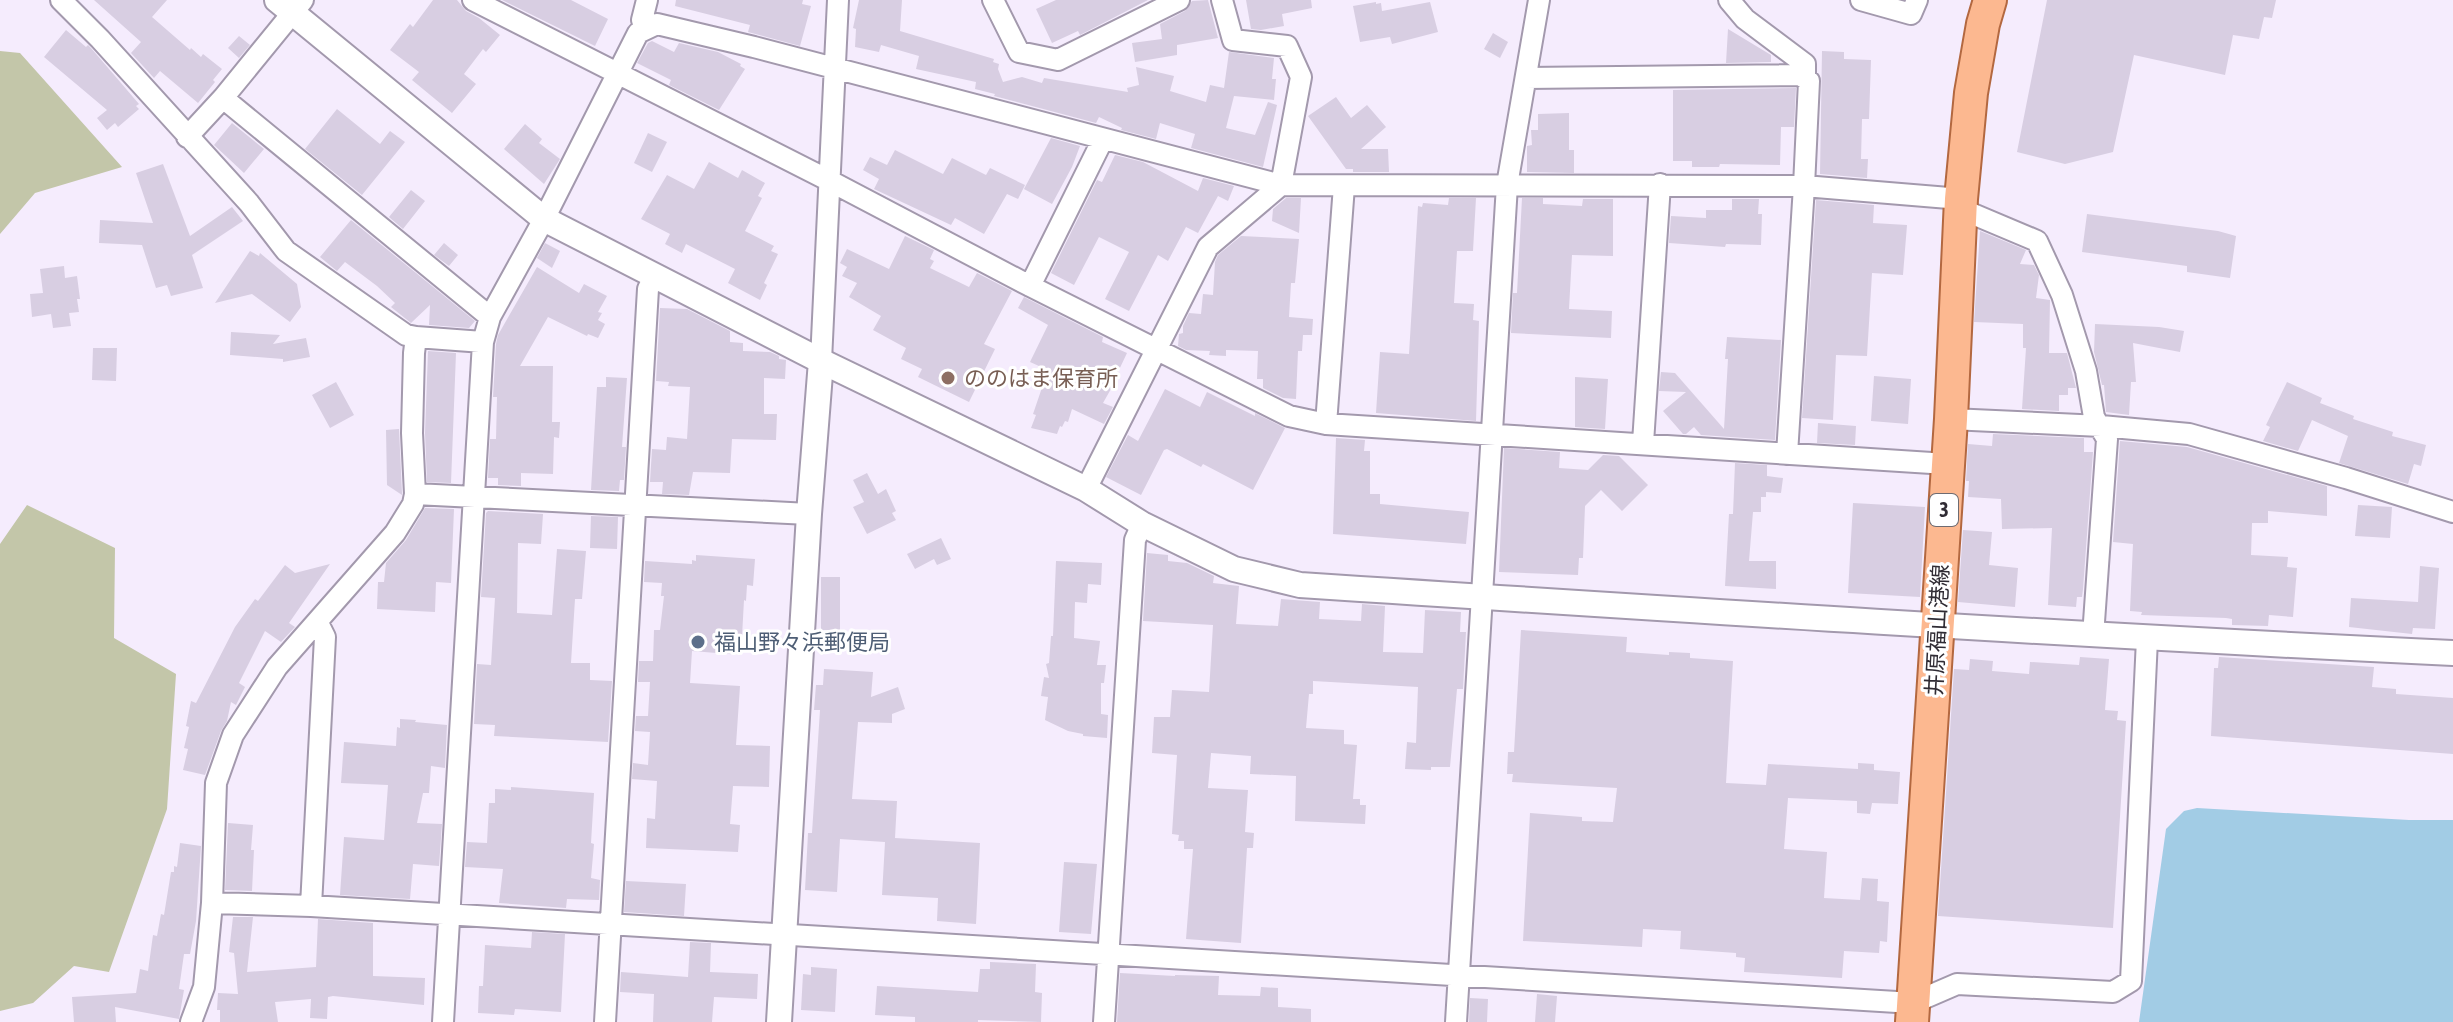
<svg xmlns="http://www.w3.org/2000/svg" width="2453" height="1022" viewBox="0 0 2453 1022" font-family="'Asap Condensed','Noto Sans JP',sans-serif">
<style>
.green{fill:#c3c6a9}
.water{fill:#a2cce5}
.building{fill:#d8cee2}
.lines{fill:none;stroke-linecap:round;stroke-linejoin:round}
.minor-casing{stroke:#a399ad;stroke-width:24}
.tertiary-casing{stroke:#a399ad;stroke-width:28}
.primary-casing{stroke:#b36840;stroke-width:36}
.minor{stroke:#fff;stroke-width:20}
.tertiary{stroke:#fff;stroke-width:24}
.primary{stroke:#fcb890;stroke-width:32}
.education-dot{fill:#8d6e63;stroke:#fff;stroke-width:3}
.service-dot{fill:#5c6f8a;stroke:#fff;stroke-width:3}
.labels{text-anchor:middle;stroke-width:6;stroke-linejoin:round;paint-order:stroke}
.shield{fill:#fff;stroke:#6e6b71;stroke-width:2}
.shield-label{font-size:20px;font-weight:bold;fill:#302c34}
.education-label{font-size:22px;fill:#785e54;stroke:#fff;text-anchor:start}
.street-label{font-size:22px;fill:#302c34;stroke:#fff}
.service-label{font-size:22px;fill:#4e5e75;stroke:#fff;text-anchor:start}
</style>
<rect width="100%" height="100%" fill="#f5ecfd"/>
<!-- green -->
<path class="green" d="M0 51 20 53 122 167 35 193 0 234Z
M27 505 115 548 114 638 176 674 167 809 109 972 74 966 33 1003 0 1011V544Z"/>
<!-- water -->
<path class="water" d="M2197 808 2409 820H2453V1022H2139L2166 829 2184 811Z"/>
<!-- building -->
<path class="building" d="M94 0H167L152 17 190 50 191 48 201 57 203 54 222 69 213 80 215 82 198 103 160 71 154 78 131 53 141 42Z
M433 0H457L466 11 479 18 500 35 486 52 483 49 464 74 476 84 452 113 412 80 419 72 390 50 410 24 413 27Z
M502 0H571L608 19 595 46Z
M676 0H803L802 4 811 6 800 46 748 32 750 25 675 6Z
M859 0H902L900 31 994 59 993 62 999 64 998 69 1003 82 1022 77 1042 83 1044 78 1128 92 1127 88 1139 85 1136 67 1174 76 1170 91 1206 102 1210 85 1224 88 1229 52 1274 58 1272 79H1276L1274 100 1234 96 1226 128 1255 135 1268 102 1277 105 1263 167 1191 148 1195 134 1160 123 1156 139 1121 130 1122 128 1099 117 1096 123 994 96 995 94 975 89 976 82 916 69 919 56 881 45 879 52 855 47 856 29 853 28Z
M1056 0H1148L1080 35 1078 31 1052 43 1036 9Z
M1208 0 1218 38 1177 45V55L1135 62 1132 43 1162 39 1160 24 1185 11 1192 1Z
M1246 0H1311L1312 8 1282 14 1284 26 1261 30 1251 29Z
M2047 0H2276L2272 18 2264 17 2259 39 2233 35 2225 75 2134 55 2113 152 2065 164 2017 152Z
M1376 2V4L1381 3 1382 11 1430 2 1438 32 1392 44 1390 37 1360 42 1353 6Z
M1728 29 1771 55V62L1726 63Z
M66 30 86 47 88 45 91 48 139 104 136 106 139 109 118 127 115 123 107 130 97 118 107 110 44 57Z
M1493 33 1508 42 1500 58 1484 49Z
M239 36 250 45 239 58 228 48Z
M652 41 674 52 679 43 718 52 741 64 740 66 745 69 719 110 669 85 671 80 637 63 648 43Z
M1822 51 1844 52V59L1871 60 1869 119H1862L1861 159H1868L1867 178 1820 174Z
M1796 88 1794 127H1781L1780 165 1720 164 1719 167H1692V161H1673V90Z
M1336 97 1351 118 1367 105 1386 127 1361 149H1388L1389 172H1353V169H1346L1308 116Z
M337 109 380 144 390 131 405 142 362 195 305 149Z
M1569 113V150H1574V173L1527 172V146L1532 145 1531 130H1538V114Z
M232 123 264 149 244 173 214 145Z
M525 124 542 139 539 143 560 159 544 184 504 149Z
M648 133 667 142 652 172 634 163Z
M1051 138 1080 146 1072 167 1052 204 1024 189Z
M895 150 943 174 952 158 986 175 990 168 1025 185 1018 199 1007 194 984 234 955 218 951 225 874 189 879 179 863 170 870 157 887 165Z
M1115 155 1143 162 1198 191 1203 178 1234 186 1228 201 1218 196 1198 233 1186 227 1168 261 1158 255 1129 311 1105 299 1129 252 1099 237 1074 285 1051 273 1097 180 1102 182Z
M709 162 738 178 742 170 765 183 758 196 762 198 745 231 774 246 771 251 778 254 764 283 767 285 760 300 728 283 735 269 686 244 682 253 665 244 670 234 641 219 667 175 694 189Z
M163 164 190 236 232 207 243 221 192 255 203 288 171 296 167 285 156 288 142 245 99 243 100 220 153 223 136 173Z
M411 190 425 201 403 229 389 217Z
M1286 198H1301L1299 233 1272 221 1273 209Z
M1449 198H1476L1473 251H1457L1454 303 1474 304 1473 320 1479 321 1476 421 1376 413 1380 352 1409 354 1418 206 1422 207 1423 203 1448 205Z
M1522 198H1543V204L1582 206 1583 199H1613V256L1572 255 1569 309 1612 311 1611 338 1511 333 1513 293H1517Z
M1732 199H1759L1758 214H1762L1761 245 1726 244 1725 247 1669 243 1671 216 1706 218V210H1732Z
M1816 200 1874 205 1873 223 1907 225 1903 275 1872 273 1867 356 1836 355 1833 420 1802 418Z
M2087 214 2218 231 2236 236 2230 278 2187 272V266L2082 252Z
M351 220 475 321 469 328 429 325 430 305 411 323 391 307 395 303 377 286 345 262 337 271 320 257Z
M1980 231 2026 250 2020 264 2034 265 2039 275 2036 298 2050 300 2049 353H2067L2076 388H2068V395H2059V411L2022 409 2026 348H2023V324L1974 322Z
M905 236 934 250 930 259 934 261 930 268 969 287 977 273 1012 291 984 344 995 349 969 402 918 377 922 369 901 359 906 348 873 330 881 316 849 297 857 283 842 276 847 267 840 263 847 249 889 269Z
M1241 236 1299 239 1295 283H1291L1289 317 1313 319 1312 335H1303L1302 351H1298L1296 399 1283 398 1263 388V379H1257L1258 351 1226 350V356L1209 355 1210 351 1186 350 1178 346 1179 334 1183 333V326L1189 313 1201 314 1203 294 1213 295 1215 262 1218 255Z
M444 243 458 255 449 266 434 255Z
M545 243 560 251 552 268 537 258Z
M250 251 259 256 260 253 297 284 301 307 290 322 252 294 215 303Z
M64 266 65 278 77 276 80 299H77L79 312 69 313 71 326 53 328 51 314 32 317 30 294 43 293 40 269Z
M537 267 579 293 584 284 607 296 598 312 602 313 598 320 605 324 598 338 588 334 587 336 548 317 520 366H553L552 422H560L559 438 554 437 553 474 521 473V486L498 485V478H488L490 439H496L497 397H493L496 344 498 335Z
M1024 297 1103 337 1102 342 1127 353 1118 372 1120 373 1103 403 1113 407 1104 424 1072 409 1068 422 1065 421 1062 427 1060 426 1057 434 1031 428 1036 415 1033 414 1048 370 1030 362 1048 325 1018 308Z
M660 308 687 309 730 331V342L743 343V351L770 352 779 356V359L786 360 785 379 764 378V414H777L776 440 732 439 730 473 693 472 689 495 662 494 663 482H650L652 449 666 450 667 437 687 439 690 387 668 386 669 382 656 381Z
M2095 324 2159 327 2184 331 2180 352 2133 343 2136 382H2131L2129 415 2106 412 2104 385H2102L2094 352Z
M231 332 280 335 273 344 306 338 310 357 283 362V359L230 355Z
M1727 337 1781 340 1775 440 1701 435 1694 427 1686 434H1683L1663 411 1686 392 1659 391 1661 372 1675 373 1724 429 1728 359H1725Z
M93 348H117L116 381 92 380Z
M428 351 456 353 451 483 427 482 425 433Z
M1874 376 1911 379 1908 424 1871 421Z
M606 377 627 378 622 447H626L624 480H620L619 491 591 490 597 387H606Z
M1575 377 1608 379 1605 429 1575 427Z
M336 382 354 415 330 428 312 395Z
M2287 382 2322 398 2320 403 2354 416 2353 419 2393 432 2392 436 2426 445 2421 466 2414 464 2408 484 2339 463 2348 436 2312 420 2298 451 2263 441 2270 427 2266 425Z
M1165 389 1200 407 1207 392 1255 416V413L1285 428 1253 490 1203 464 1201 467 1167 449 1164 450 1141 495 1106 477 1128 435 1138 441Z
M1818 423 1856 426 1855 445 1817 443Z
M399 429 402 493V495L387 485 386 430Z
M1993 434 2084 438V452H2093L2083 589 2082 597H2077L2076 607 2048 605 2052 528 2002 529 2001 499 1968 497 1969 481H1966L1968 444 1992 446Z
M1336 438 1365 440 1364 451H1370V494H1380V504L1469 512 1466 544 1333 534Z
M2120 441 2187 447 2327 486V516L2268 511V523H2252L2251 555 2288 557 2287 567 2297 568 2293 617 2269 615 2268 626 2232 625V619L2226 618 2141 615 2142 612 2130 611 2133 544 2113 542Z
M1504 448 1560 452 1559 468 1588 470 1603 455 1619 456 1648 485 1622 511 1601 490 1585 506 1583 558H1579L1578 575 1499 572Z
M1735 463 1767 465V476L1783 478 1781 493 1766 492V497H1761V512H1753L1749 561H1776V589L1725 586 1729 514H1733Z
M867 473 878 494 886 489 896 511 892 513 896 520 867 534 853 507 864 502 853 480Z
M1853 503 1925 507 1920 597 1848 593Z
M2358 505 2392 507 2390 538 2355 536Z
M425 508 454 509 451 583 436 582 435 612 377 609 378 582H384L386 563 406 540Z
M488 511 543 514 541 544 518 543 517 613 552 615 557 549 586 551 582 599H575L571 663H590V680L612 681 608 742 494 736 495 725 474 724 477 664 491 665 495 598 481 597 486 513Z
M591 516 618 517 617 549 590 548Z
M1963 530 1992 532 1989 565 2018 568 2015 607 1958 602Z
M941 538 951 559 937 565 934 559 915 569 907 554Z
M1147 553 1168 555V561L1187 563 1214 576 1213 583 1239 586 1236 624 1278 626 1281 599 1320 602 1319 619 1361 621 1362 604 1385 606 1383 652 1423 653 1425 610 1461 612 1460 632H1466L1463 689H1457L1450 767H1431V770L1405 769 1407 742 1416 743 1418 687 1313 681V694H1309L1306 728 1344 730V744L1357 745 1353 799H1360V805H1366L1365 824 1295 821 1296 776 1250 774 1251 756 1211 753 1208 788 1248 790 1245 832 1254 833 1253 848H1247L1241 943 1186 939 1193 849H1184V841H1178L1179 835 1172 834 1177 755 1152 753 1154 717H1170L1172 690 1209 692 1213 625 1143 621Z
M696 555 755 559 753 586 747 585 746 601 744 600 741 655 692 651 690 683 740 686 736 745 770 746 769 787 733 786 730 824 740 825 738 852 646 848 647 818 655 819 657 781 632 779 633 763 648 765 650 732 635 731 636 716H648L650 682H638L639 661H653L654 630H660L664 596H661L662 583 644 582 645 561 692 564V560L696 561Z
M1056 561 1102 563 1101 585 1088 584 1087 603 1075 602 1074 638 1100 641 1097 665H1106L1104 683H1101V714L1108 715 1107 738 1083 736V734L1068 731 1045 720 1048 697 1041 696 1044 677 1049 678 1046 664 1049 663 1051 636H1053Z
M330 564 289 623 295 627 281 642 265 631 239 683 245 687 236 705 231 702 227 721 221 731 205 775 183 770 188 749 184 748 189 727 186 726 191 701 196 703 235 627 255 599 258 601 285 565 295 573Z
M2420 566 2439 568 2435 629 2413 628 2412 634 2349 627 2351 598 2418 602Z
M821 577H840V631L821 630Z
M1521 630 1627 637 1626 652 1669 655V652L1690 653V658L1733 661 1726 783 1766 785 1768 764 1858 769V763L1874 764V770L1900 772 1898 804 1872 803 1870 814 1857 813V801L1788 798 1784 849 1827 852 1824 898 1860 900 1862 878 1878 879 1877 901 1889 902 1887 942 1880 941 1879 953 1844 951 1842 978 1744 972 1745 958 1736 957V953L1680 949 1681 931 1643 929 1642 947 1523 941 1530 813 1582 817V821L1613 822 1617 788 1512 782 1513 774H1507L1508 752H1514Z
M2080 657 2109 659 2105 710 2118 711 2117 720 2126 721 2113 928 1938 916 1954 669 1969 670 1970 659 1993 661 1992 671 2029 674 2030 662 2079 665Z
M2219 657 2374 667 2372 687 2396 689V694L2453 698V754L2211 736 2214 668H2218Z
M824 669 873 672 871 697 898 687 905 709 892 714V723L858 722 852 799 897 801 895 838 980 843 976 924 937 921 938 898 882 895 885 842 840 839 837 892 805 890 808 833H812L820 710H814L816 685H823Z
M400 719 416 720 415 722 447 725 445 768 431 766 429 793H423L417 823 442 824 439 866 413 864 410 899 340 895 344 837 384 840 388 785 341 783 344 742 396 746 397 727 400 728Z
M511 787 594 793 591 843 594 844 591 878 600 880 599 900 567 899 566 908 499 903 503 869 465 867 467 842 487 843 489 803H495V789L511 790Z
M228 823 253 825 251 850H254L252 891 225 890Z
M180 843 201 846 196 921 190 954H184L179 989 184 990 179 1019 115 1007 116 1022H74L72 997 136 993 140 969 148 971 153 935 157 936 161 914 164 915 171 872H174V866L177 867Z
M1064 862 1097 864 1091 934 1059 932Z
M626 881 686 884 684 916 624 912Z
M233 917H253L247 972 316 967 318 919 373 923V976L425 978 424 1005 333 996 328 997 327 1019 310 1018 311 999 275 1002 278 1022H220V1010H217L218 993 238 994 234 953 229 952Z
M532 932 565 934 561 1012 515 1009 514 1015 478 1013 479 986H483L485 945 531 948Z
M690 942 711 943 710 972 758 974 757 999 714 997 712 1022H653L654 994 620 992 621 972 688 977Z
M990 962 1036 964 1035 992 1042 993 1041 1022 978 1020V1022H915V1017L875 1015 877 986 978 992 980 969H990Z
M811 967 837 969 835 1012 801 1010 803 974 811 975Z
M1120 973 1175 976V975L1219 976 1218 995 1260 996 1261 987 1278 988V1007L1311 1009V1022H1117Z
M1537 994 1557 996 1555 1022H1535Z
M1470 998 1488 999 1487 1022H1469Z"/>
<g class="lines">
<defs>
<path id="minor" d="M61 0 100 39 249 203 286 251 406 335 416 337 414 353 412 433 415 494 413 504 395 533 277 667 233 735 216 783 212 903 204 987 191 1022
M473 0 830 181 1030 286 1289 416 1326 424 1947 464
M993 0 1019 52 1058 60 1179 0
M1729 0 1745 19 1805 64V77
M1861 0 1911 14 1917 0
M645 28 642 20 647 0
M1526 78 1800 75 1809 81 1804 186 1787 454
M223 98 490 317
M187 137 223 98 303 0
M1961 209 2037 241 2062 295 2086 371 2094 417 2107 439 2093 636
M1030 286 1103 139
M416 337 483 342
M821 361 838 0
M1951 419 2101 426 2189 434 2346 478 2453 512
M1326 424 1344 186
M1643 443 1660 184
M1086 489 1208 247 1281 185 1301 77 1287 46 1233 40 1222 0
M415 494 809 514
M212 903 311 906 1913 1003 1957 984 2113 992 2131 981 2147 639
M311 906 325 637 318 623
M443 1022 483 342 490 317 544 219 638 33 657 24 754 47 1281 185 1804 186 1961 199
M605 1022 648 289 655 275
M1104 1022 1135 540 1142 524
M1456 1022 1507 185 1539 0"/>
<path id="tertiary" d="M277 0 544 219 821 361 1086 489 1142 524 1234 569 1300 585C1684 610 2068 635 2453 653
M779 1022 809 514 821 361"/>
<path id="primary" d="M1912 1022 1951 419 1961 199 1971 93 1983 24 1990 0"/>
</defs>
<!-- minor casing -->
<use href="#minor" class="minor-casing"/>
<!-- tertiary casing -->
<use href="#tertiary" class="tertiary-casing"/>
<!-- primary casing -->
<use href="#primary" class="primary-casing"/>
<!-- minor -->
<use href="#minor" class="minor"/>
<!-- tertiary -->
<use href="#tertiary" class="tertiary"/>
<!-- primary -->
<use href="#primary" class="primary"/>
</g>
<!-- markers -->
<circle class="education-dot" cx="948" cy="378" r="8"/>
<circle class="service-dot" cx="698" cy="642" r="8"/>
<g class="labels">
<!-- shield labels -->
<rect class="shield" x="1930" y="494" width="28" height="32" rx="6"/>
<g class="shield-label">
<text x="1944" y="517">3</text>
</g>
<!-- education labels -->
<g class="education-label">
<text x="964" y="386">ののはま保育所</text>
</g>
<!-- street labels -->
<g class="street-label">
<text transform="translate(1937 630) rotate(-87)" y="8">井原福山港線</text>
</g>
<!-- service labels -->
<g class="service-label">
<text x="714" y="650">福山野々浜郵便局</text>
</g>
</g>
</svg>
